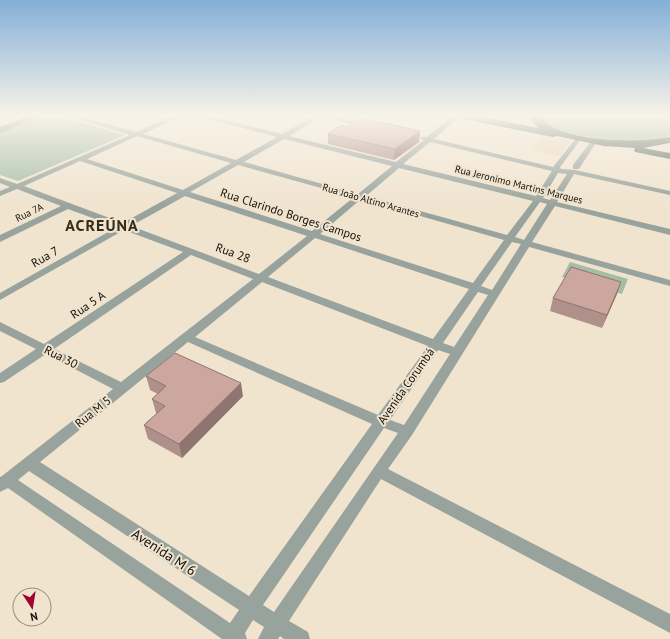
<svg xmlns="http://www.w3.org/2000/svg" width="670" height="639" viewBox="0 0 670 639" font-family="'PT Sans',sans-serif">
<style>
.built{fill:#e9d9bd}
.green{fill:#a6bda5}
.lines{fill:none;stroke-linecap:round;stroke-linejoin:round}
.street{fill:#99a39d;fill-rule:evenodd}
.secondary{fill:#74837b;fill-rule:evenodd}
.primary{fill:#5a6c62;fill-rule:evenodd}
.wall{fill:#af908a}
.shaded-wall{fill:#8f7570}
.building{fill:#cca7a0;stroke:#8f7570}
.labels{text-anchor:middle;stroke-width:4;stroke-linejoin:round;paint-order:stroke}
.far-street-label{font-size:10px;fill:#130f08;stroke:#f0e4cf}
.street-label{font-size:12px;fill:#130f08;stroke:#f0e4cf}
.near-street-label{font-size:14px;fill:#130f08;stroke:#f0e4cf}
.district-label{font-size:16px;font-weight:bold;letter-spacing:1px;fill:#362c1c;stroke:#f0e4cf}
</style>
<rect width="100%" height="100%" fill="#f0e4cf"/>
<!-- built -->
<path class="built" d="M543 135 571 141 560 156 532 150Z"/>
<!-- green -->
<path class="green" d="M41 116H58L125 135 18 181 0 175V131Z
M540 116H670V136C665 139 658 139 652 140 619 145 564 142 540 116Z
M570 262 628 279 622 294 562 277Z"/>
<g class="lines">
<!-- street -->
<path class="street" d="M68 116H79L136 132 172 116H181L143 134 236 160 277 137 196 116H208L282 134 314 116H333L370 126 367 128 321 117 289 136 396 162 424 140 421 139V137H427L453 116H460L434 139 553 167 577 137 579 136 582 138 560 167 561 169 575 170 670 191V195L574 174 557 202 670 229V235L555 206 532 242 670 280V286L529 247 412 435 388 469 670 614V633L381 479 289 621 308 632 310 639H284L280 636 278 639H258L264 627 253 620 245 633 247 639H222L8 488 0 492V477L2 476 113 389 46 354 4 382 0 383V373L36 349 0 331V322L44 344 183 252 124 230 0 300V293L117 227 68 209 0 242V235L61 206 17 189 0 196V191L10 187 0 183V178L17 184 130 135ZM137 136 231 163 183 190 87 159ZM284 139 392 166 358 194 244 162ZM430 142 552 171 536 196 403 164ZM80 161 177 193 123 223 24 186ZM238 165 354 197 312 231 190 192ZM399 168 533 201 507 235 366 196ZM558 173 567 174 550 200 543 198ZM185 196 307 236 259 274 131 226ZM361 199 504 240 473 283 320 234ZM540 202 547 204 524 240 515 237ZM315 238 469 289 433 339 268 277ZM512 242 521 244 492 290 481 286ZM191 255 253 279 121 382 54 349ZM262 282 428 346 378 415 195 337ZM478 292 488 295 454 347 443 343ZM188 342 372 424 249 596 40 462ZM438 350 450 354 404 425 390 420ZM384 428 398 433 274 612 263 605ZM29 471 239 610 230 623 18 480Z
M594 139 597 141 579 169H573V165L592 140Z"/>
<!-- secondary -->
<path class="secondary" d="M28 116H41L0 133V127Z"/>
<!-- primary -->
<path class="primary" d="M458 116H479L538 128 529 116H540C560 144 639 143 670 137V143L643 148 670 153V159L635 152 634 150 635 148 604 146 557 136 553 137 463 119Z"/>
</g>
<!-- wall -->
<path class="wall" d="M347 127 420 131 419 142 394 160 328 144V134Z
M617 294 602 328 550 311 553 298Z
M146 376 243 396 182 458 148 439 144 425 157 413H156L152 399 158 394 150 390Z"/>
<!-- shaded-wall -->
<path class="shaded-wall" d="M420 131 419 142 394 160 395 149Z
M621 282 617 294 602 328 607 315Z
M241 383 243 396 182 458 179 444Z"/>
<!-- building -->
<path class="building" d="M361 118 420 131 395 149 328 134 341 125 347 127Z
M571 267 621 282 607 315 553 298Z
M175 353 241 383 179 444 144 425 165 406 152 399 166 386 146 376Z"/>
<!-- sky -->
<linearGradient id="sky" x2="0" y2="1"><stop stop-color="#83afd7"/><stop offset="0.56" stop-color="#f8f3e9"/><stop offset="1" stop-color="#f8f3e9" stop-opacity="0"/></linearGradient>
<rect width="670" height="206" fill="url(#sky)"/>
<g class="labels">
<!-- far-street labels -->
<g class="far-street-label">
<text transform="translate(519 184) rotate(14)" y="4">Rua Jeronimo Martins Marques</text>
<text transform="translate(371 200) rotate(16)" y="4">Rua João Altino Arantes</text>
<text transform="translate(29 212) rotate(-26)" y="4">Rua 7A</text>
</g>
<!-- street labels -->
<g class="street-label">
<text transform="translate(291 215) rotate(18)" y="4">Rua Clarindo Borges Campos</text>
<text transform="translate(233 253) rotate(20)" y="4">Rua 28</text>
<text transform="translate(45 257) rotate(-30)" y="4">Rua 7</text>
<text transform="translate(88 305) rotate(-34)" y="4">Rua 5 A</text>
<text transform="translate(61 357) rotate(27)" y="4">Rua 30</text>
<text transform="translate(406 386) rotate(-55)" y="4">Avenida Corumbá</text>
<text transform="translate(93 412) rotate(-39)" y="4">Rua M 5</text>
</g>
<!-- near-street labels -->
<g class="near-street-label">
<text transform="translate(164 552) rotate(33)" y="5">Avenida M 6</text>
</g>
<!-- district labels -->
<g class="district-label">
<text x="102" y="231">ACREÚNA</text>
</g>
</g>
<!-- north arrow -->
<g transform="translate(32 607) rotate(168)"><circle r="19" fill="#f0e4cf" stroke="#988f7f"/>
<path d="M0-3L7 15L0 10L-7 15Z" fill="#a2022d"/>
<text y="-6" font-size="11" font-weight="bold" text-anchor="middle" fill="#130f08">N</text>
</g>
</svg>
